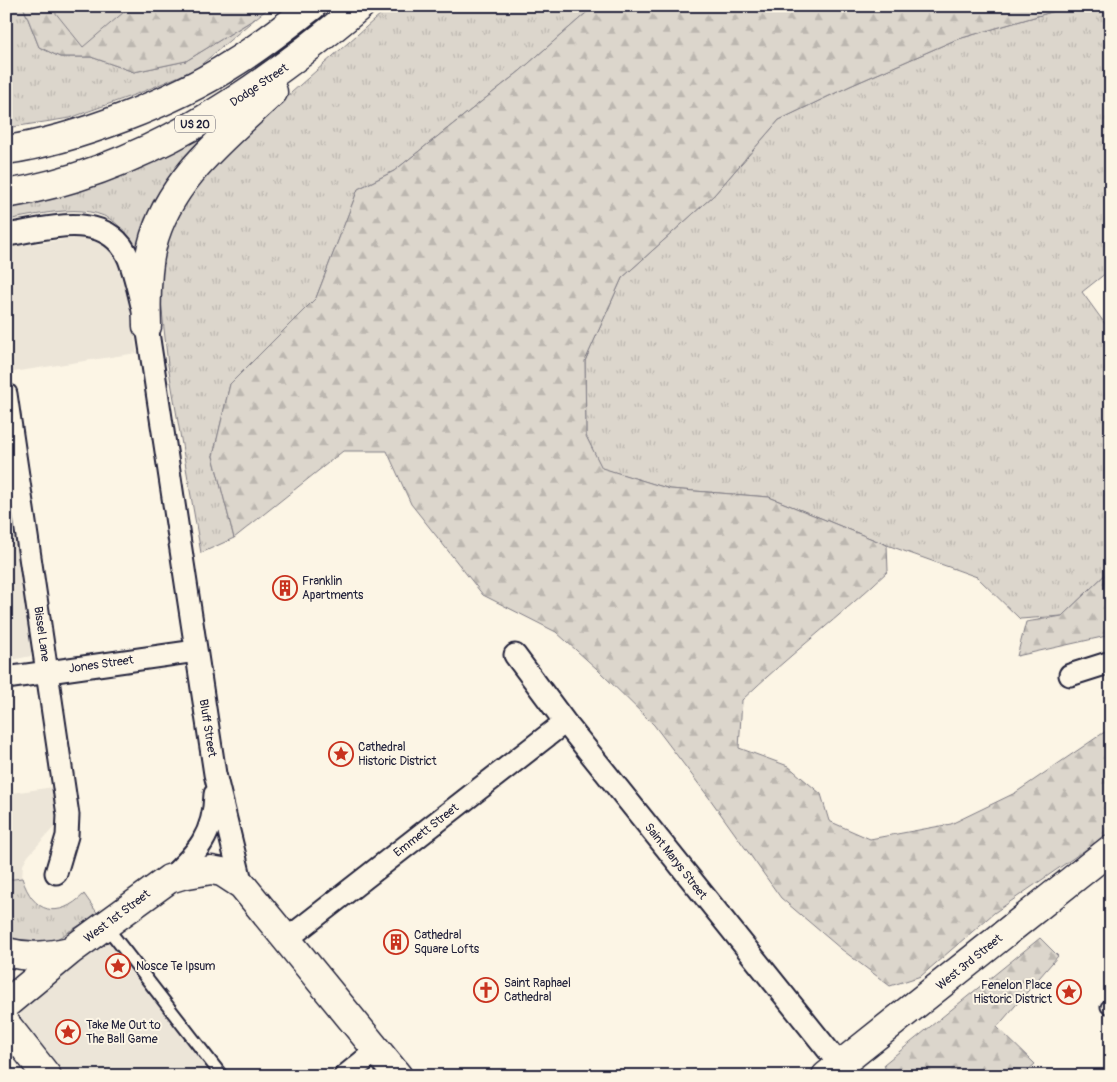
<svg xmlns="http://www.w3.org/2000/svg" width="1117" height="1082" viewBox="0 0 1117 1082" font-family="Pangolin,sans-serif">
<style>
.built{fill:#ece5d8}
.grass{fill:url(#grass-tufts);stroke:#7f7c84}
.forest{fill:url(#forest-firs);stroke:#7f7c84}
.park{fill:#dcd6cc;stroke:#7f7c84}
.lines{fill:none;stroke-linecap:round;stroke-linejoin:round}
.lane-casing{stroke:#22223b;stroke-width:15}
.street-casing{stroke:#22223b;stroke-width:25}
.secondary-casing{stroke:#22223b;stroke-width:31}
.highway-casing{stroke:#22223b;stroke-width:31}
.lane{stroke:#fcf5e5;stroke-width:11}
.street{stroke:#fcf5e5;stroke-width:21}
.secondary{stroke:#fcf5e5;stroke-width:28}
.highway{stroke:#fcf5e5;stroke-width:28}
.labels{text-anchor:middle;stroke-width:4;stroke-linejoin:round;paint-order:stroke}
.shield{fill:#fcf5e5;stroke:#63616e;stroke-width:1}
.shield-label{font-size:11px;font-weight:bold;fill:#22223b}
.street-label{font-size:12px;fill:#22223b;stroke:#fcf5e5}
.poi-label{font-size:12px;fill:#22223b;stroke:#fcf5e5;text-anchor:start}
</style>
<defs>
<pattern id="grass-tufts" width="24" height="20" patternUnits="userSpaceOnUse" patternTransform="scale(1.25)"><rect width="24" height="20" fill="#dcd6cc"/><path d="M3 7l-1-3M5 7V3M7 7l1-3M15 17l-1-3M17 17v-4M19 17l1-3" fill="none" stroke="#bcb7b0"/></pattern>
<pattern id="forest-firs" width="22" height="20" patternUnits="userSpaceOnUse" patternTransform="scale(1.25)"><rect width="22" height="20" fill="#dcd6cc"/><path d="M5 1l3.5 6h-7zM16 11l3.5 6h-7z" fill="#bcb7b0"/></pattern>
</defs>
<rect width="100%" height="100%" fill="#fcf5e5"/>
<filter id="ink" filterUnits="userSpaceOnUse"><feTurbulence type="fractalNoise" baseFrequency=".02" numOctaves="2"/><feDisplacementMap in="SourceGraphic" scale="10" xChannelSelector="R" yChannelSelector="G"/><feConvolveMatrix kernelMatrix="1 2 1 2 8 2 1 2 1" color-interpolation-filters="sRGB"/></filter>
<g filter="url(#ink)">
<!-- built -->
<path class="built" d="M90 236 104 240 118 254 128 286 137 353 6 373V248Z
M6 464 33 651 31 656 6 661Z
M53 787 58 814 55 826 28 856 23 865 22 878 6 880V794Z
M112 933 222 1076H67L26 1025 21 1018 19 1007Z"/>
<!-- grass -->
<path class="grass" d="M6 6H23L39 47 60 57H91L134 72 186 61 256 18 196 69 142 92 70 118 6 128Z
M390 6H594L520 71 394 171 358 189 316 298 230 384 213 456 234 538 201 553 168 365 158 274 174 214 218 157Z
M1072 6H1111V269L1082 292 1111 332V569L1062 616 1020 619 977 577 887 545 769 497 670 489 601 468 586 436 585 361 622 278 714 195 779 120 850 86 955 40Z
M219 128 138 254C133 246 128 236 121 228 94 198 40 215 6 220V206L121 173 175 151Z
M22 878C33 913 58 920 84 894L98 914 47 945 6 942V880Z"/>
<!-- forest -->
<path class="forest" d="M23 6H271L256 18 186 61 134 72 91 57H60L39 47Z
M594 6H1072L955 40 850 86 779 120 714 195 622 278 585 361 586 436 602 468 670 489 769 497 887 545 888 571C841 616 789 655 742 700L739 748 788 766 821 794 829 821 870 839 951 824 1015 793 1106 731 1111 733V832L994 913 921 976 890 986 841 949 781 898 710 799 654 725 597 669 556 632 483 595 411 504 387 451H343L234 538 213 456 230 384 316 298 358 189 394 171 520 71Z
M1111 569V635L1017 656 1026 622 1062 616Z
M1040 938 1058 956 997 1027 1035 1064 1021 1076H887L884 1064Z"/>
<!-- park -->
<path class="park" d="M50 6H131L83 47Z"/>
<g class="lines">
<defs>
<path id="lane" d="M105 925 222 1076
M1107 1007 1111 1004"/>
<path id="street" d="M6 235C47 229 108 208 129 259 137 280 141 304 147 326L215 774 242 885
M6 394 68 815 67 836 56 873
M515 655 565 722 840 1065
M1070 675 1111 662
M6 678 196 651
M169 879C197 853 214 835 215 794
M287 939 565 722
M345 1076 377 1050"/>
<path id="secondary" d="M6 952C28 958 48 956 70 951
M6 1004 70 951 169 879 182 875 211 870 222 872 242 885 398 1076
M6 1024 47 1076
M826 1076 1111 849"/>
<path id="highway" d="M6 150C75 140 174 102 232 64 260 47 286 26 312 6
M6 194C142 172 257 93 360 6
M147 326C146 299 146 272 152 246 168 180 226 136 273 92"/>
</defs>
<!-- lane casing -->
<use href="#lane" class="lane-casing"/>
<!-- street casing -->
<use href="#street" class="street-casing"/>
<!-- secondary casing -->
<use href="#secondary" class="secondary-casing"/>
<!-- highway casing -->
<use href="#highway" class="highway-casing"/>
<!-- lane -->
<use href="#lane" class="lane"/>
<!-- street -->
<use href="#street" class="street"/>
<!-- secondary -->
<use href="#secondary" class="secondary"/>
<!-- highway -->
<use href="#highway" class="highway"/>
</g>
</g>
<!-- icons -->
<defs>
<symbol id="building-ring" viewBox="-11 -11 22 22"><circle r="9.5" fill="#fcf5e5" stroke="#c8321e" stroke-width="1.5"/><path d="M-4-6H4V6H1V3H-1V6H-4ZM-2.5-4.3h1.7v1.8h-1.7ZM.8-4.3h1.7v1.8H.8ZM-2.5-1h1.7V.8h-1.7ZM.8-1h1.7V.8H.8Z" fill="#c8321e"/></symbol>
<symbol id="sight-ring" viewBox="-11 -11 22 22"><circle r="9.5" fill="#fcf5e5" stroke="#c8321e" stroke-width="1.5"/><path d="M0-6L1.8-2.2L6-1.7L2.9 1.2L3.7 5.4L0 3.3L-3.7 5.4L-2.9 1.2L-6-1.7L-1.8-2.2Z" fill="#c8321e"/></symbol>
<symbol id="church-ring" viewBox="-11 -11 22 22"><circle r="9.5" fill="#fcf5e5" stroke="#c8321e" stroke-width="1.5"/><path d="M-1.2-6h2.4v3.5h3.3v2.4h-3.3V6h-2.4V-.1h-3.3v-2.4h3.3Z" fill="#c8321e"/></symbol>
</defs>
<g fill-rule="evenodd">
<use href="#building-ring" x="271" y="574" width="28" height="28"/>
<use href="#sight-ring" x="327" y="740" width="28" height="28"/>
<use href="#building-ring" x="382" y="928" width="28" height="28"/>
<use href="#sight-ring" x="104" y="952" width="28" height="28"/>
<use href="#church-ring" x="472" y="976" width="28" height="28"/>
<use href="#sight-ring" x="1055" y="978" width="28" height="28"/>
<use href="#sight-ring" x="54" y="1018" width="28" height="28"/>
</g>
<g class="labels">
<!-- shield labels -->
<rect class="shield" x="175" y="115.5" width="40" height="17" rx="4"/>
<g class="shield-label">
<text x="195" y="128">US 20</text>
</g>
<!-- street labels -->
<g class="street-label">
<text transform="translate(259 85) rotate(-34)" y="4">Dodge Street</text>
<text transform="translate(42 634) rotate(82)" y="4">Bissel Lane</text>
<text transform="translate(101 664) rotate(-8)" y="4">Jones Street</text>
<text transform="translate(208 728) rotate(81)" y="4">Bluff Street</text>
<text transform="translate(426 830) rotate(-38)" y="4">Emmett Street</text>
<text transform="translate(676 861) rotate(52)" y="4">Saint Marys Street</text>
<text transform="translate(117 916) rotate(-37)" y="4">West 1st Street</text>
<text transform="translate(969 962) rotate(-39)" y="4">West 3rd Street</text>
</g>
<!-- poi labels -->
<g class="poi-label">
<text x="302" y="585">Franklin<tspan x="302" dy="14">Apartments</tspan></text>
<text x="358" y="751">Cathedral<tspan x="358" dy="14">Historic District</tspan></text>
<text x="414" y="939">Cathedral<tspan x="414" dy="14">Square Lofts</tspan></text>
<text x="136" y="970">Nosce Te Ipsum</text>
<text x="504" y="987">Saint Raphael<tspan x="504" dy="14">Cathedral</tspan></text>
<text x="1052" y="989" text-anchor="end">Fenelon Place<tspan x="1052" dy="14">Historic District</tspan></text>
<text x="86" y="1029">Take Me Out to<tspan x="86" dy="14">The Ball Game</tspan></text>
</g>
</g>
<!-- margin -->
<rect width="1117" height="1082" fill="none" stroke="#fcf5e5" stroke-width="25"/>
<rect x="12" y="12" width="1092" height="1057" fill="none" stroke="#22223b" stroke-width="2" filter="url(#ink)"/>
</svg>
